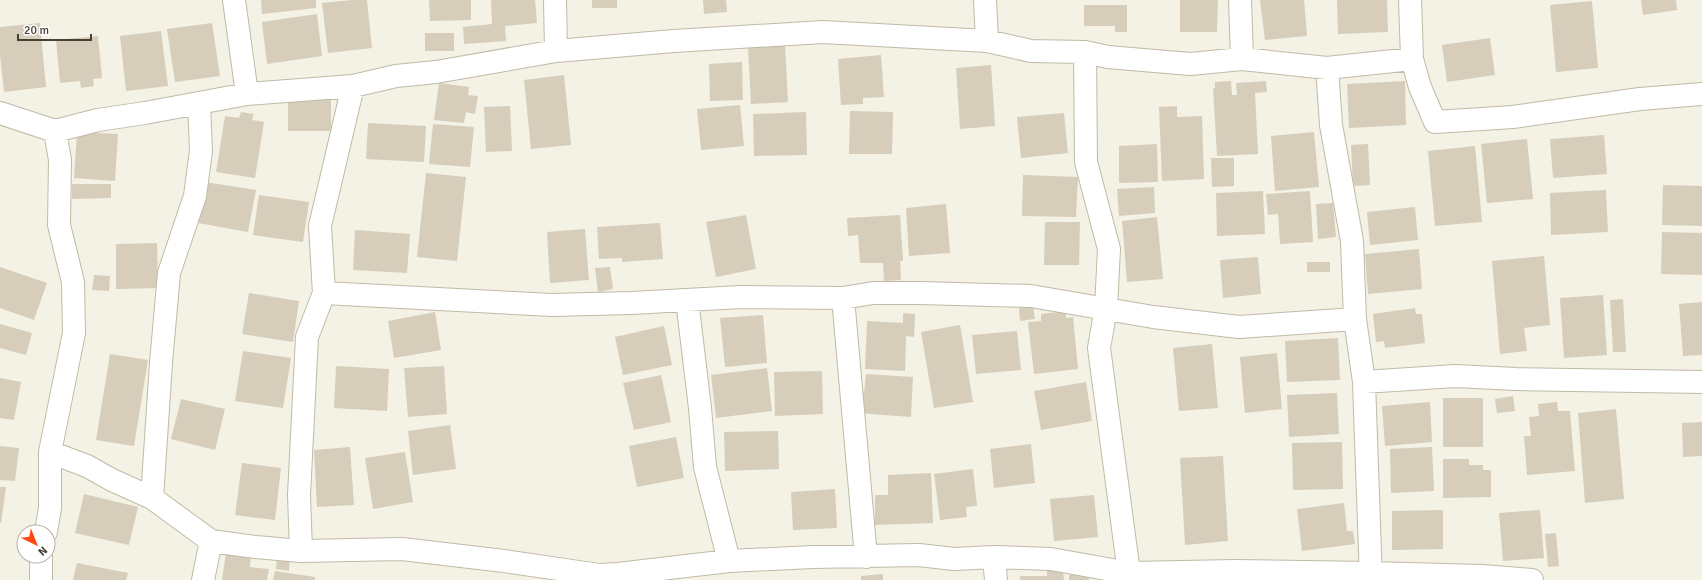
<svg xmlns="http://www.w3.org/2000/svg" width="1702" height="580" viewBox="0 0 1702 580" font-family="Signika,sans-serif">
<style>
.building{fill:#d6ceba}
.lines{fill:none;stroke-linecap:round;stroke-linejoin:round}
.street-casing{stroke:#c0baa7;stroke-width:24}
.street{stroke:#fff;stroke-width:22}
</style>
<rect width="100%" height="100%" fill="#f4f1e5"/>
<!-- building -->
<path class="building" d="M261 0H316V8L262 14Z
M352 0H367L372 48 328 53 322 3Z
M429 0H471V20L430 21Z
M491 0H535L537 23 505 26 506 41 464 44 463 27 492 24Z
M592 0H617V8H592Z
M703 0H726L727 12 704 14Z
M1180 0H1218L1217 32H1180Z
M1260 0H1304L1307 36 1265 40Z
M1337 0H1387L1388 32 1338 34Z
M1641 0H1676L1677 10 1643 15Z
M1592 1 1598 68 1556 72 1550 5Z
M1084 5H1127V32H1115V26H1084Z
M317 14 322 56 267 64 262 22Z
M40 23 46 87 4 92 0 55V27Z
M212 23 220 76 175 82 167 29Z
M161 31 168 86 126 91 120 36Z
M425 33H454V51H425Z
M98 36 102 78 93 79 94 86 81 88 80 81 60 83 56 40Z
M1490 38 1495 75 1447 82 1442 45Z
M785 45 788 102 751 104 748 47Z
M881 55 884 97 863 98V104L841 105 838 59Z
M742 62 743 100 710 101 709 64Z
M991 65 995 126 960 129 956 68Z
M564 75 571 145 531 149 524 80Z
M1231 81 1232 95H1237L1236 83 1266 81 1267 92 1255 93 1258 154 1217 156 1213 88H1215V82Z
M1405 81 1406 125 1349 128 1347 84Z
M439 83 469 87 468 95 478 96 475 114 466 112 464 123 434 120Z
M331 97V131H288V98Z
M740 105 744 146 701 150 697 109Z
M510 106 512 151 486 152 484 107Z
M1177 106V117L1202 116 1204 179 1162 181 1159 107Z
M850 111 893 112 892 154H849Z
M241 112 254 114 252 120 264 122 255 178 216 172 225 116 239 118Z
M806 112 807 155 754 156 753 114Z
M1064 113 1068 153 1021 158 1017 117Z
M368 123 426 126 424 162 366 159Z
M433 124 474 127 470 167 429 164Z
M77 132 118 134 115 181 74 178Z
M1314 132 1319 187 1275 191 1271 136Z
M1604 135 1607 174 1553 178 1550 139Z
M1527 139 1533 199 1487 203 1481 144Z
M1157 144 1158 182 1119 183V146Z
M1368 144 1370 185 1353 186 1351 145Z
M1475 146 1482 222 1435 226 1428 151Z
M1211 158H1234V186L1212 187Z
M426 173 466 177 457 261 417 257Z
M1023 175 1078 177 1076 217 1022 216Z
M205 182 256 190 248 232 198 223Z
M72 184H111V198L72 199Z
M1663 185 1702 186V226L1662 225Z
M1154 187 1155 213 1119 216 1117 189Z
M1606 190 1608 232 1551 235 1550 193Z
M1263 191 1265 234 1217 236 1216 193Z
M1310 191 1313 242 1280 244 1278 214 1268 215 1266 194Z
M259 195 309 202 303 242 253 235Z
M1333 203 1336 237 1318 239 1316 204Z
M946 204 950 253 909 256 906 208Z
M1415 207 1418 240 1370 245 1367 212Z
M746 215 756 269 716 277 706 222Z
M900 215 903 261H900L901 280 884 281 883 263H860L858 235 848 236 847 218Z
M1157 217 1163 279 1127 282 1122 221Z
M1045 222H1080L1079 265H1044Z
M660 223 663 259 622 262V258L599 259 597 227Z
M585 229 589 280 550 283 547 232Z
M355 230 410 234 407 273 353 270Z
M1662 232 1702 233V275L1661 274Z
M157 243 158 288 116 289V244Z
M1419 249 1422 289 1368 294 1365 254Z
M1544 256 1550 325 1524 328 1527 351 1500 354 1492 261Z
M1258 257 1261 294 1223 298 1220 260Z
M1307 262H1330V272H1307Z
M0 267 47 283 34 320 0 308Z
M610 267 613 289 598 292 595 268Z
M94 275 110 276 109 291 92 290Z
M249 293 299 301 293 342 242 334Z
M1603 295 1607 355 1564 358 1560 298Z
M1623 299 1626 352H1613L1610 300Z
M1702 302V355L1683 356 1679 304Z
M1033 306 1035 319 1020 321 1019 308Z
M1415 308 1416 314H1422L1425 343 1385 348 1384 341 1376 342 1373 314Z
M1066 311V318L1073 317 1078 369 1034 374 1028 322 1041 321V314Z
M435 312 441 350 394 358 388 321Z
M903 313 915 314 914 337 906 336 905 371 865 369 867 321 903 323Z
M763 315 767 363 725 367 720 318Z
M0 324 32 333 26 355 0 348Z
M960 325 973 402 934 408 921 332Z
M664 326 672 365 623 375 615 337Z
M1017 331 1021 370 976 374 972 335Z
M1338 338 1340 380 1287 382 1285 341Z
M1212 344 1218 408 1179 411 1173 348Z
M243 351 291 358 283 408 235 401Z
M1277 353 1282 409 1245 413 1240 357Z
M110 354 148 360 134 446 96 440Z
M336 366 389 369 387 411 334 408Z
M444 366 447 414 408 417 404 368Z
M767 368 772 411 716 418 711 375Z
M822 371 823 414 775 416 774 372Z
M866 374 913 377 911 417 857 413 858 393H864Z
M661 375 671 422 634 430 623 383Z
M0 378 21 382 14 420 0 418Z
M1086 382 1092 421 1041 430 1034 391Z
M1337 393 1339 434 1289 437 1287 395Z
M1513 396 1515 411 1497 413 1495 399Z
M1443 398H1483V447H1443Z
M181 399 225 409 215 450 171 439Z
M1430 402 1432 442 1385 446 1382 406Z
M1557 402 1558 411H1570L1575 471 1527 475 1524 436H1531L1529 417 1539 416 1538 404Z
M1616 409 1624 499 1585 503 1578 413Z
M1702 422V456L1683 457 1682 423Z
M450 425 456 469 413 475 408 431Z
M778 431 779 469 725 471 724 432Z
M676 437 684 478 637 487 629 446Z
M1342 442 1343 489 1293 490 1292 443Z
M1031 444 1035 483 994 488 990 449Z
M0 446 19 448 15 481 0 480Z
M350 447 354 505 317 507 314 450Z
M1432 447 1434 491 1391 493 1390 449Z
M405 452 413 502 373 509 365 458Z
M1223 456 1228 541 1185 545 1180 458Z
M1443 459H1469V465H1483V470H1491V497L1443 498Z
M242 463 281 468 275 520 235 515Z
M973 469 977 506 966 507 967 517 940 520 934 474Z
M931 473 933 523 875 525V495H888V475Z
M0 487H6L1 523H0Z
M835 489 837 528 793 530 791 492Z
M84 494 138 507 129 545 75 533Z
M1094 495 1098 537 1054 541 1050 499Z
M1344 503 1347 531H1353L1355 544 1302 551 1297 509Z
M1443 510V549L1392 550V511Z
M1540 510 1544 558 1503 561 1499 513Z
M1556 533 1559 566 1548 567 1545 534Z
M226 553 251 556 250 567 269 569 267 580H222Z
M277 555 290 557 289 571 276 569Z
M77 563 128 573 126 580H73Z
M275 571 315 577V580H273Z
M1047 571H1063L1064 580H1020V576H1047Z
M883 574V580H861V576Z
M1089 574V580H1069V575Z"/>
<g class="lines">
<defs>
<path id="street" d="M234 0 247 94
M555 0 556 51
M985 0 987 41
M1240 0 1242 59
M1410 0 1412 59 1420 87 1435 122 1513 117 1640 99 1702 94
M1085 52 1086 162 1109 249 1106 308 1099 348 1129 573
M1327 68 1331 125 1352 241 1355 319 1364 382 1371 580
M0 113 55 131 98 120 145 113 247 94 353 86 396 76 436 72 556 51 674 41 823 32 987 41 1031 51 1085 52 1108 57 1190 64 1242 59 1327 68 1412 59
M324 293 552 305 631 303 741 297 843 298 873 293H920L1031 296 1153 317 1239 327 1355 319
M843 298 866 557
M687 300 700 408 705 467 729 561
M1364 382 1455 376 1516 379 1702 382
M50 452 87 466 112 480 152 498 211 541 256 547 301 551 402 549 504 561 599 575 618 574 729 561 813 557 919 555 954 559 994 557 1051 559 1129 573 1235 571 1370 573 1482 576 1532 580
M152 498 161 363 169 273 195 196 201 151 199 103
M46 532 50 508V452L74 333 73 282 59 225 60 160 55 131
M301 551 299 495 307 337 324 293 320 226 353 86
M994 557 996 580
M41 580V556
M203 580 211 541"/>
</defs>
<!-- street casing -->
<use href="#street" class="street-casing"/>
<!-- street -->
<use href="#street" class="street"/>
</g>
<!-- north arrow -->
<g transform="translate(36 544) rotate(137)"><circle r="19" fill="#ffffff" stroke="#b5b3ae"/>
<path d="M0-3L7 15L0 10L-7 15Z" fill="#ff4911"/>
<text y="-6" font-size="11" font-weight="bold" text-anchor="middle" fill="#474134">N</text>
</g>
<!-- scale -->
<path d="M18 34v6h73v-6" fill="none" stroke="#474134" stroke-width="2"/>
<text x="24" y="34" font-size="12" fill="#474134" stroke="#ffffff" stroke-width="3" paint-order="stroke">20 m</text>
</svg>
